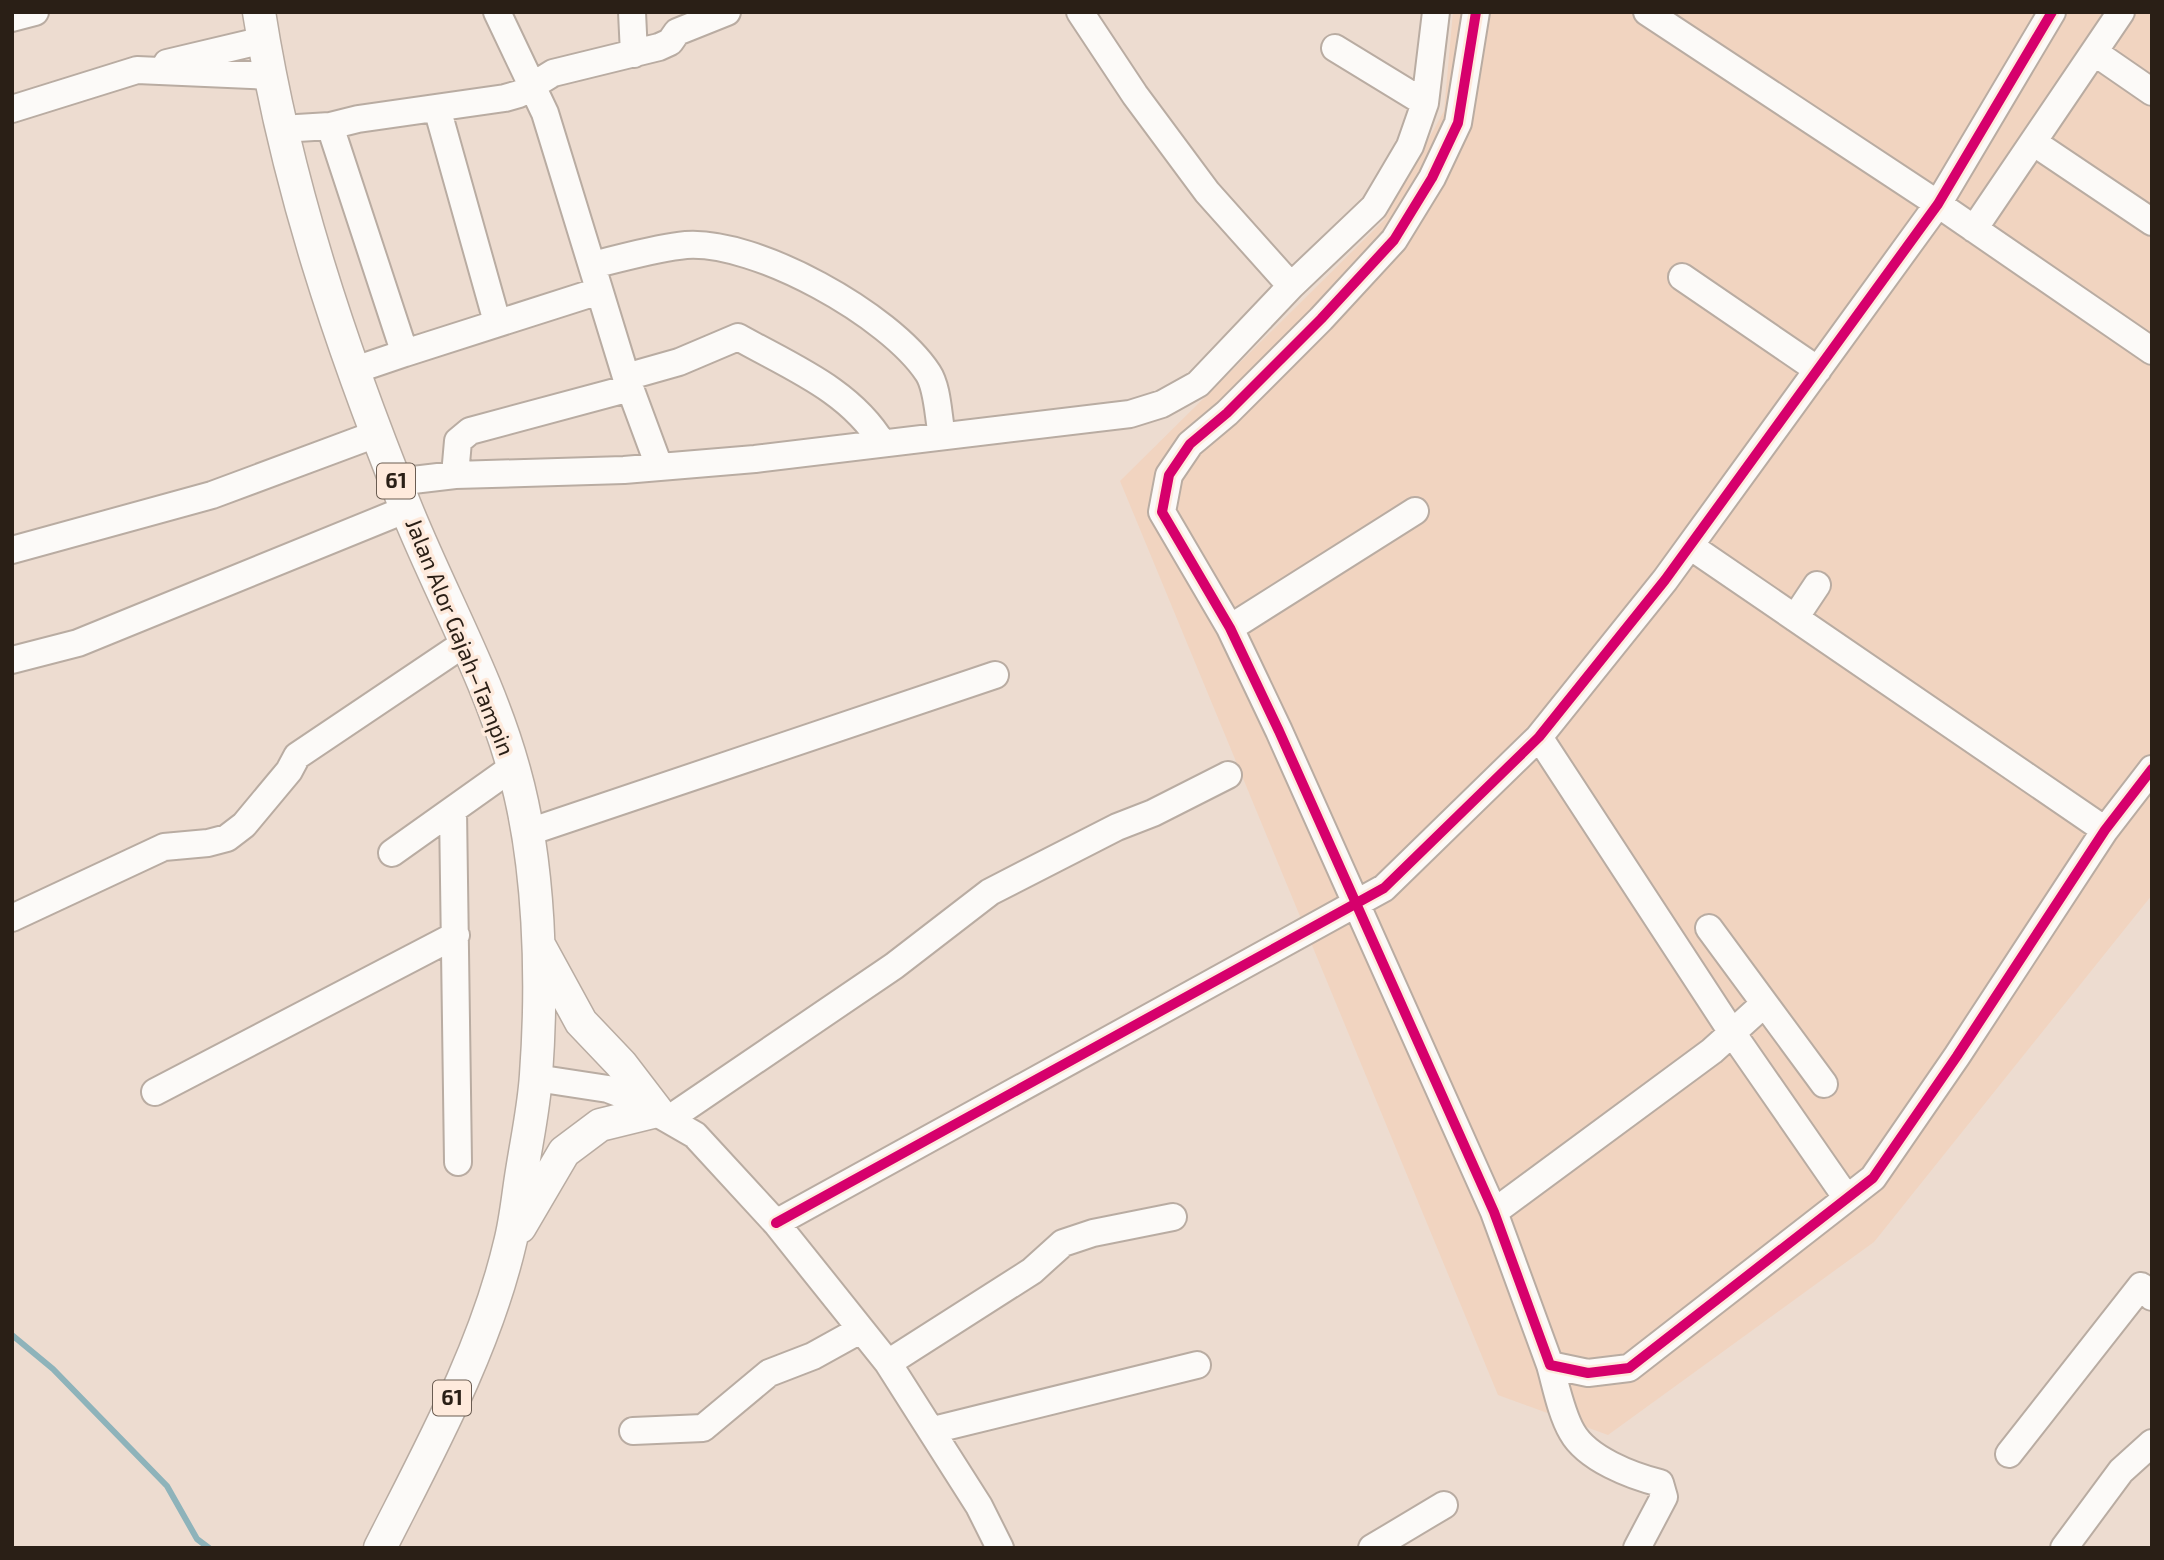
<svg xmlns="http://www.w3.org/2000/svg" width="2164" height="1560" viewBox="0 0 2164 1560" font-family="'Exo 2',sans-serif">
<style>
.built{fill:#f1d4c0}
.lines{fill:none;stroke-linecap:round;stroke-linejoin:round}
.stream{stroke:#8eb3ba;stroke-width:6}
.minor-casing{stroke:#b9aca2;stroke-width:30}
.major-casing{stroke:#b9aca2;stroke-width:35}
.minor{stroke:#fcfaf8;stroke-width:26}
.major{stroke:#fcfaf8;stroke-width:32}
.cycleway-casing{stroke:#feeadc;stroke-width:15}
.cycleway{stroke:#d6006c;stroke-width:10}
.labels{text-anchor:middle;stroke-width:7;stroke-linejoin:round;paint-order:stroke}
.shield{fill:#feeadc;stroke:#6a5c51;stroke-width:2}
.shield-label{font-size:21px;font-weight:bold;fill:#2a1f16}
.street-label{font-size:23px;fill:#2a1f16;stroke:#feeadc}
</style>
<rect width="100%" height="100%" fill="#eddcd0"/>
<!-- built -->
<path class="built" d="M1453 12H2152V895L1874 1242 1608 1435 1498 1395 1120 481 1384 220 1444 111Z"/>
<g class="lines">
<!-- stream -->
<path class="stream" d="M12 1335 53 1369 167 1486 197 1539 209 1548"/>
<defs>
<path id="minor" d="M497 12 545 113 626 377 659 466
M632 12 634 54
M1080 12 1135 95 1207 192 1291 286
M1476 12 1458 123 1432 178 1394 240 1321 319 1227 413 1190 444 1169 475 1162 512 1230 628 1279 731 1494 1212 1550 1365 1588 1373 1629 1368 1873 1178 1957 1056 2105 830 2152 769
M1647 12 1938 204 2152 351
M12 18 35 12
M1335 48 1425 103
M2094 52 2152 92
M167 63 264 40
M437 108 497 322
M12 109 137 70 271 76
M330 126 358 119 505 98 519 94 553 73 659 47 670 42 677 32 727 12
M281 129 330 126 402 345 405 353 352 371
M2033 142 2152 222
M1974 229 2121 12
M592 265C623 258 655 248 686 245 756 240 890 315 928 373 938 388 938 417 942 435
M1682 277 1818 370
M405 353 599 291
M626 377 679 362 738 337C791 367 850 390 882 443
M455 475 458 441 470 431 630 388
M396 482 455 475 624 470 755 459 1130 414 1162 404 1198 384 1291 286 1374 207 1410 146 1425 103 1436 12
M1690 546 2105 830
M12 550 212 495 376 434
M1795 618 1817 585
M1230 628 1415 511
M12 660 78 643 407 509
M1539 737 1733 1034 1846 1197
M453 810 458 1162
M526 833 995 675
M392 853 513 767
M12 918 164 847 208 843 227 838 244 825 289 771 297 756 465 643
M1709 928 1824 1084
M536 1078 608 1089 629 1097 695 1135 776 1223 888 1363 979 1506 1000 1548
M155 1092 456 935
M669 1119 894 966 990 892 1117 827 1153 813 1228 775
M1494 1212 1712 1051 1764 1004
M776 1223 1384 888 1539 737 1665 580 1938 204 2052 12
M888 1363 1032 1271 1063 1243 1093 1233 1173 1217
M1550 1365C1556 1386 1561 1413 1572 1432 1587 1459 1632 1476 1660 1483L1664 1497 1637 1548
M933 1430 1197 1365
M633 1431 703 1428 769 1373 813 1356 860 1330
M2009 1454 2141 1286 2152 1297
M1372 1548 1444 1505
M2064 1548 2121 1471 2152 1443"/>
<path id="major" d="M259 12C286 184 341 347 406 508 441 595 489 679 514 770 540 862 543 979 536 1075 534 1107 527 1139 522 1171 518 1195 516 1220 510 1243 485 1350 429 1451 380 1548
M520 1227 564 1152 600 1125 657 1111 621 1064 581 1022 540 947"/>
</defs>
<!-- minor casing -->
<use href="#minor" class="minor-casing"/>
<!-- major casing -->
<use href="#major" class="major-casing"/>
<!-- minor -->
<use href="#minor" class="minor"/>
<!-- major -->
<use href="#major" class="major"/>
<defs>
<path id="cycleway" d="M1476 12 1458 123 1432 178 1394 240 1321 319 1227 413 1190 444 1169 475 1162 512 1230 628 1279 731 1494 1212 1550 1365 1588 1373 1629 1368 1873 1178 1957 1056 2105 830 2152 769
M776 1223 1384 888 1539 737 1665 580 1938 204 2052 12"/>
</defs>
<!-- cycleway casing -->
<use href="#cycleway" class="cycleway-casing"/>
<!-- cycleway -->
<use href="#cycleway" class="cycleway"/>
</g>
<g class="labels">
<!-- shield labels -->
<g class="shield">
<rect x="377" y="463.5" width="38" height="35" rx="5"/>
<rect x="433" y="1380.5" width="38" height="35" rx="5"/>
</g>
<g class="shield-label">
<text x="396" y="488">61</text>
<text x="452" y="1405">61</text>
</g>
<!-- street labels -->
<g class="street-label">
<text transform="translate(460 637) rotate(68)" y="8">Jalan Alor Gajah–Tampin</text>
</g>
</g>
<!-- border -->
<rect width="2164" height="1560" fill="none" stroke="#2a1f16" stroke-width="28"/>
</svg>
